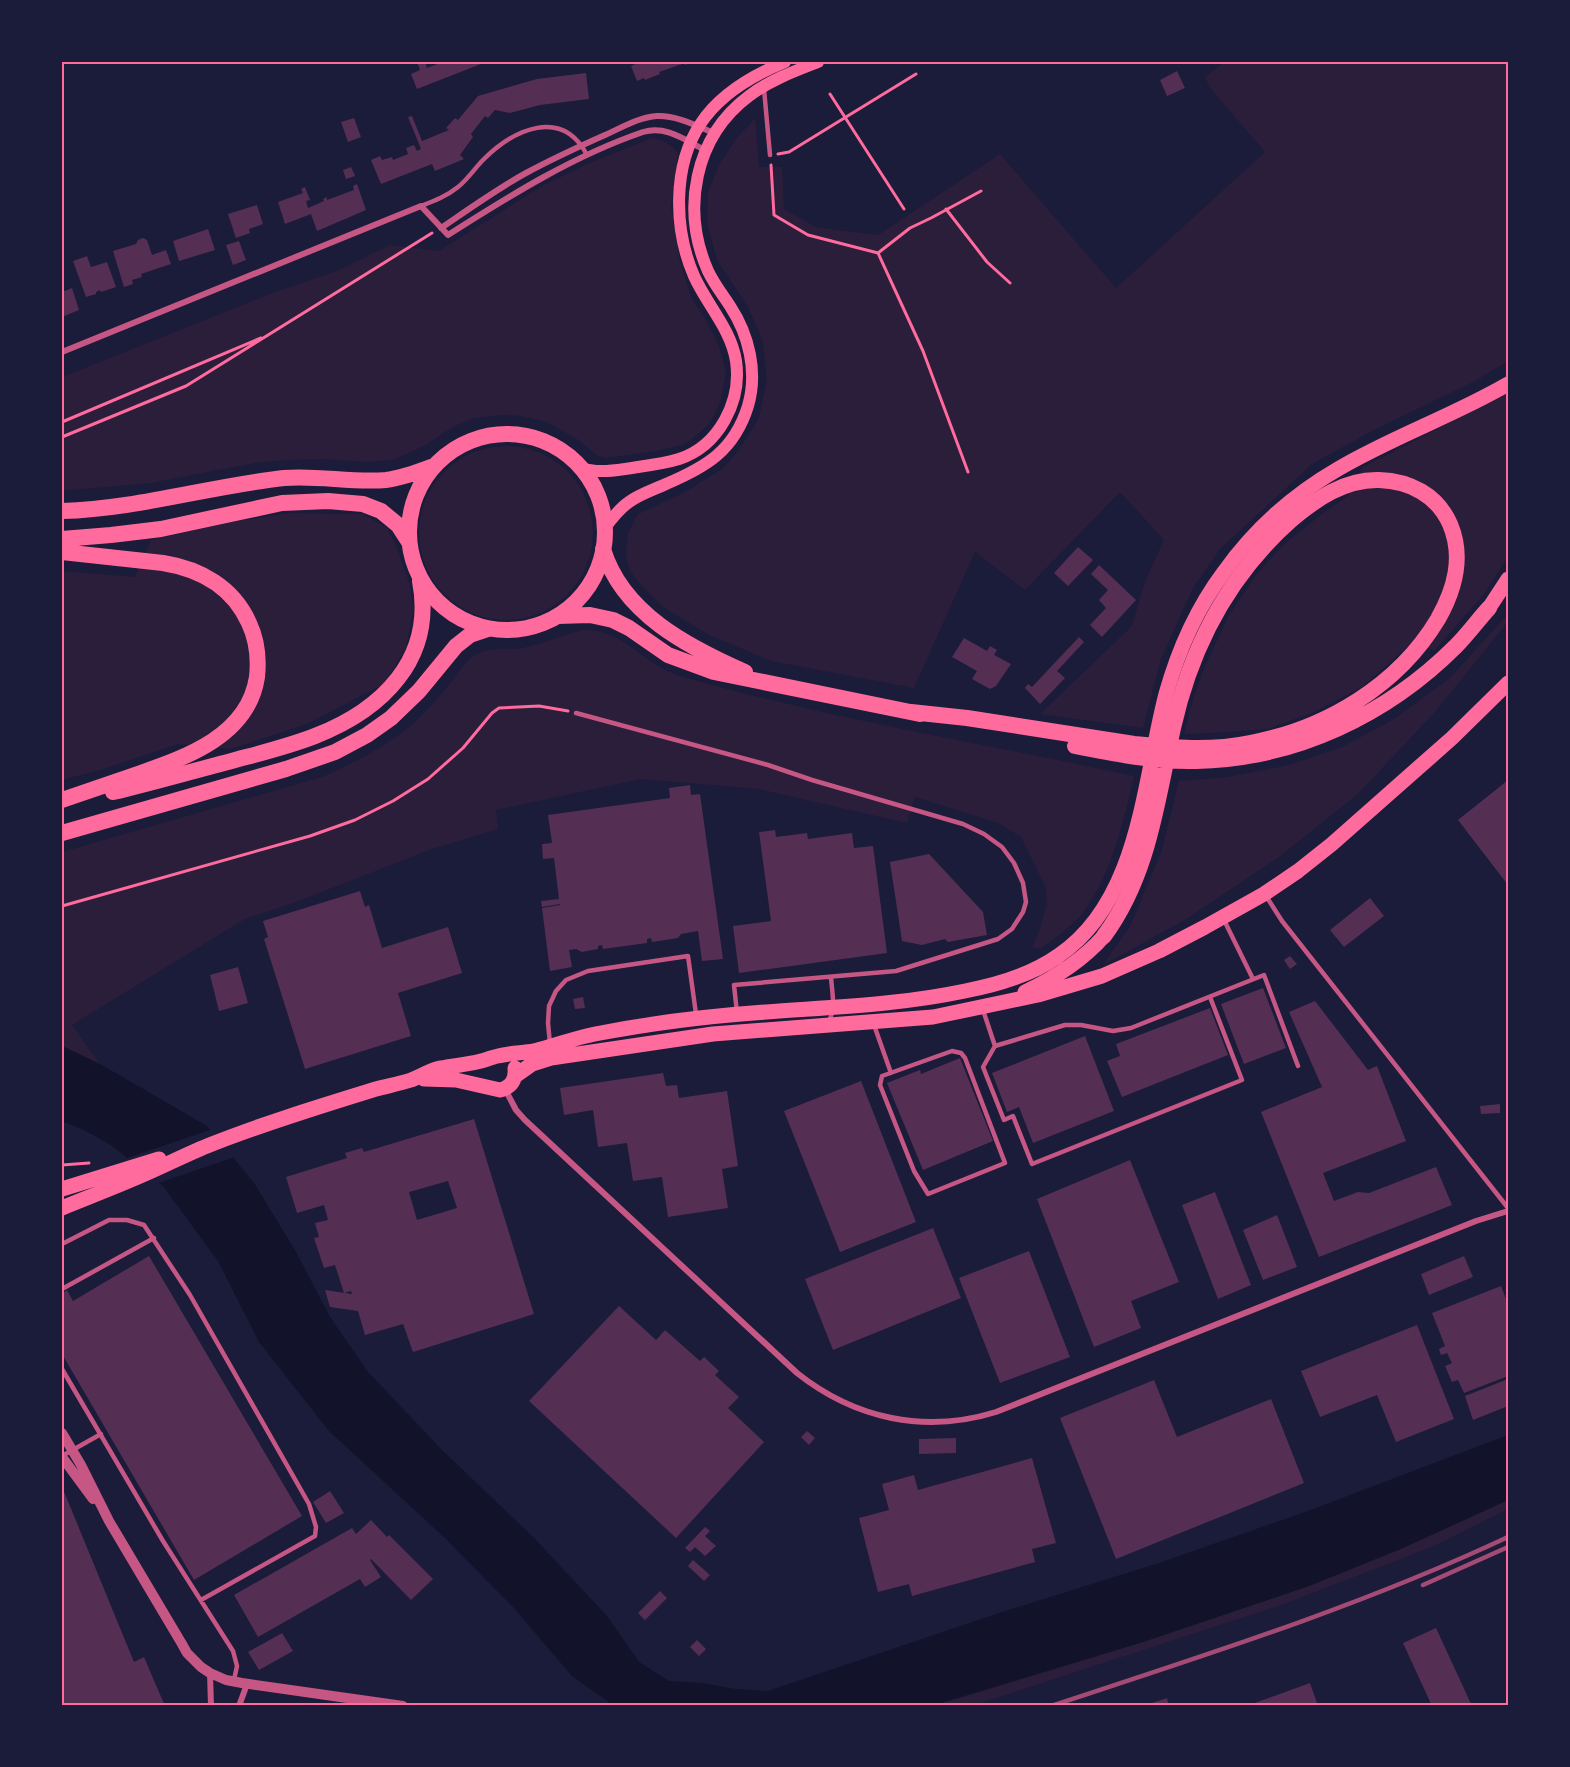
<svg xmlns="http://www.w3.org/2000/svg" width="1570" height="1767" viewBox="0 0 1570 1767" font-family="Mulish,sans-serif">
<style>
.green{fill:#2a1e3b}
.water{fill:#12122b}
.pier{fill:#1b1b3a}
.building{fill:#542f53;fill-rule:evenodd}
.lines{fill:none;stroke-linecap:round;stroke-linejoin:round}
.path{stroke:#ff6b9d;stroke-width:3}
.service{stroke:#c65784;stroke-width:4.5}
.minor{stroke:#c65784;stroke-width:6}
.tertiary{stroke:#c65784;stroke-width:10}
.secondary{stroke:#ff6b9d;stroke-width:12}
.primary{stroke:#ff6b9d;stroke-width:15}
.trunk{stroke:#ff6b9d;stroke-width:16}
.rail{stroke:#a44b75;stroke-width:4.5}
.neatline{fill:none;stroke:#ff6b9d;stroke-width:2}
</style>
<rect width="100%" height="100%" fill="#1b1b3a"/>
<!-- green -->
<path class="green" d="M1224 62H1508V361L1475 381 1376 429 1312 464 1220 549 1193 588 1161 659 1143 728 1040 714 1132 626 1145 581 1164 540 1120 492 1025 590 975 552 914 688 771 661 709 635 663 607 638 582 629 569 626 555 628 533 638 514 683 493 722 469 739 450 759 418 767 379 762 339 748 307 717 260 707 223 708 192 719 165 736 139 755 118 759 167H782L784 209 816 227 878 235 1000 154 1116 288 1265 152 1210 88 1205 77Z
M652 138C663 140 670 143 678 153L671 207 680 261 691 297 706 320 719 346 726 372 721 400 715 414 707 426 692 439 682 445 656 451 605 458 596 455 580 441 547 422 521 416 503 415 474 418 453 427 424 446 393 460 366 462 325 459 285 460 255 463 151 483 62 491V377L272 293 337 271 390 245 439 251 542 186 587 164Z
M1508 393V557L1484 594 1435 650 1411 644 1362 687 1312 713 1268 729 1212 733 1184 734 1193 699 1205 666 1228 617 1256 575 1283 545 1323 513 1348 496 1363 467Z
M419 533a87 87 0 1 1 174 0a87 87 0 1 1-174 0Z
M288 513 363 514 387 528 397 548 410 585 413 610 406 648 384 684 307 724 230 749 178 744 100 770 62 780V571L135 577 151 540 227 523Z
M1508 614V622L1435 712 1359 793 1279 857 1185 920 1103 965 1130 926 1161 853 1179 781 1227 777 1289 765 1342 747 1394 719 1450 678Z
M583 630C623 628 644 665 680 676 829 719 982 743 1134 776 1124 820 1111 877 1082 914 1070 928 1055 938 1040 949L1032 947 1040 929 1047 902 1045 886 1021 837 998 823 915 797 907 823 759 789 641 779 496 810 498 829 429 850 299 901 245 919 72 1025 100 1064 62 1046V852L322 777C359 760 397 742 425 712 436 701 446 688 455 677 462 668 467 659 477 654 491 647 507 650 522 648 543 644 562 635 583 630Z
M1508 1500V1509L1432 1547 1284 1604 975 1705 934 1706 1143 1642 1309 1586 1403 1548Z"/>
<!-- water -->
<path class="water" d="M62 1046 100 1064 207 1126 254 1183 296 1252 330 1317 368 1372 442 1450 535 1539 607 1616 639 1662 669 1681 701 1683 736 1689 768 1691 1002 1612 1159 1563 1308 1511 1508 1435V1500L1403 1548 1309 1586 1143 1642 934 1705H613L572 1676 513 1607 445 1538 329 1431 259 1342 218 1261 163 1186 111 1145 86 1131 62 1121Z"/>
<!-- pier -->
<path class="pier" d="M213 1129 235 1157 156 1184 124 1159Z"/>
<!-- building -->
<path class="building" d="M417 62H425L427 68 440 63 439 62H486L417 89 411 74 420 70Z
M637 62H693L685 65V63L659 72 660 74 645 80 644 78 637 81 631 66 638 63Z
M1177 71 1185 88 1167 96 1160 80Z
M586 73 589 99 540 105 510 113 495 110 488 118 485 116 471 134 473 137 460 155 464 159 435 171 432 164 381 184 371 160 380 156 382 160 392 157 393 160 408 154 406 148 414 145 417 151 421 149 408 117 412 116 422 141 449 130 446 128 455 118 458 120 478 96 537 79Z
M354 118 361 137 348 142 341 122Z
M351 167 355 176 346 179 343 170Z
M357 184 366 210 317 231 311 214 285 224 278 202 303 193 301 189 305 187 310 200 306 201 308 208 324 201 323 199 327 197V200L354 190 353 186Z
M257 205 263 224 249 229 250 233 236 238 228 214Z
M208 229 215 250 179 261 173 241Z
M143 238 147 240 152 255 166 250 171 264 141 274 142 277 132 280 133 284 124 287 113 251 136 244 138 240Z
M239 241 246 260 233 265 226 245Z
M87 256 91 267 107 262 116 287 101 292 100 290 96 292V294L86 297 73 261Z
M72 288 79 310 62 317V292Z
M1078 547 1093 560 1068 586 1054 573Z
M1099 565 1136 600 1102 637 1090 625 1106 608 1099 600 1108 590 1091 574Z
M1079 637 1084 642 1057 671 1065 678 1040 704 1025 688 1028 684 1032 687Z
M964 638 987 651 990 646 997 650 994 655 1011 664 996 686 990 689 972 679 977 671 952 657Z
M1508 780V885L1458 820Z
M690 785 691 795 700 794 723 959 702 961 698 931 681 934 678 938 652 942 651 938 647 939V943L603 949 602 945 598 946V949L582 952 576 949 569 950 572 967 550 971 542 908 560 905V904L542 907 541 901 559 899 554 858 543 859 542 844 552 843 548 815 670 798 669 788Z
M775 830 776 837 807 833 808 839 852 833 854 848 873 846 887 953 739 973 733 926 771 921 759 832Z
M929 854 983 912 987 935 948 942 945 939 922 945 902 941 890 862Z
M360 891 365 907 369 905 382 948 448 927 462 973 398 993 411 1036 305 1069 264 939 268 937 263 921Z
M1370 898 1384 916 1344 947 1330 930Z
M1290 956 1297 964 1290 969 1284 960Z
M238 967 248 1003 219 1011 210 975Z
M1263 988 1286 1048 1244 1064 1221 1004Z
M583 997 585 1008 575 1009 573 999Z
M1315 1001 1368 1070 1377 1066 1406 1141 1323 1173 1334 1201 1358 1192 1369 1193 1436 1167 1452 1205 1319 1257 1261 1112 1322 1087 1289 1012Z
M1210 1008 1228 1055 1122 1097 1107 1061 1120 1056 1116 1044Z
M1085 1036 1114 1111 1033 1143 1019 1107 1007 1112 992 1073Z
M960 1058 993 1141 923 1170 887 1083 920 1070 921 1074Z
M663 1073 666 1086 677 1085 679 1098 727 1091 738 1166 722 1169 728 1208 668 1217 662 1177 633 1181 627 1143 598 1147 593 1110 564 1115 560 1088Z
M861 1081 916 1222 840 1252 784 1111Z
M1500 1104V1113L1481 1114 1480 1106Z
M474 1119 534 1314 413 1352 403 1324 365 1335 358 1311 330 1307 325 1290 352 1294 351 1291 344 1293 335 1265 324 1268 314 1238 319 1237 315 1223 328 1220 324 1205 297 1213 286 1177 347 1158 345 1153 362 1148 364 1152ZM448 1181 457 1208 417 1220 409 1192Z
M1130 1160 1179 1282 1131 1301 1141 1328 1094 1347 1037 1199Z
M1215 1192 1251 1285 1218 1299 1182 1205Z
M1277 1215 1297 1267 1263 1280 1243 1230Z
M933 1228 961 1298 833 1350 805 1279Z
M1029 1251 1070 1357 1000 1383 959 1278Z
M149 1256 302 1516 194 1580 62 1354V1294L67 1290 73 1301Z
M1464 1256 1473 1277 1429 1295 1421 1274Z
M1501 1286 1508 1304V1376L1464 1393 1458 1380 1452 1382 1445 1366 1452 1363 1447 1353 1441 1355 1439 1349 1445 1346 1432 1313Z
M619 1306 656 1340 665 1330 700 1361 704 1357 719 1371 715 1375 739 1397 728 1408 764 1442 676 1538 529 1401Z
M1417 1325 1454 1419 1396 1442 1377 1395 1320 1417 1301 1371Z
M1508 1379V1406L1473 1420 1465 1396Z
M1154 1380 1177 1437 1271 1399 1304 1483 1116 1559 1060 1418Z
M807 1431 815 1438 809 1445 801 1437Z
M956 1438V1453L919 1454V1439Z
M1032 1458 1056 1543 1032 1549 1035 1562 912 1596 909 1584 878 1592 859 1518 889 1510 882 1484 914 1475 918 1490Z
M62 1490 65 1494 134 1662 144 1657 165 1706H62Z
M330 1491 344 1513 326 1523 313 1502Z
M371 1520 387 1537 389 1535 433 1579 411 1600 371 1559 370 1560 381 1577 365 1587 360 1579 258 1637 234 1595 352 1528 356 1534Z
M705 1527 710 1531 705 1536 716 1546 705 1556 695 1547 690 1552 685 1548Z
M693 1560 710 1575 704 1581 688 1566Z
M660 1591 667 1598 645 1620 638 1613Z
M1436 1628 1472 1706H1432L1403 1643Z
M282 1633 293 1651 259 1670 248 1652Z
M697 1640 706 1649 699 1656 690 1647Z
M1310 1683 1318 1706H1249V1705Z
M1167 1698 1169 1706H1146V1705Z"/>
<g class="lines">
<!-- path -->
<path class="path" d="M830 94 904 209
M778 154 789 152 916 74
M771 165 774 215 808 235 878 253 923 351 968 472
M946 209 987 262 1010 283
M878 253 910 228 931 218 981 191
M62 422 261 338
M62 437 186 386 432 233
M62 906 310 836 355 820 393 801 428 779 463 748 492 713 499 708 539 706 568 711
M62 1165 89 1163"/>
<!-- service -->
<path class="service" d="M764 89 770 155
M421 206C434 201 447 196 458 187 468 179 475 168 483 160 514 129 562 107 587 155
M576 713 768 765 812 780 963 824 984 834 1002 847 1014 863 1023 883 1026 902 1023 912 1012 929 998 939 896 971 734 985 737 1013
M1266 896 1282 921 1508 1208
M1224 920 1253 979
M1210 997 1242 1080 1032 1164 1013 1116 1004 1120 983 1067 995 1046 1065 1025H1081L1113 1031 1131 1028 1264 975 1298 1066
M983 1010 995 1046
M829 1021C836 1008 832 992 831 977
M874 1025 891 1073
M550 1044 548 1023 549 1006 556 991 566 980 588 971 688 956 696 1014
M952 1051 961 1053 965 1058 1005 1163 928 1194 914 1171 880 1085 882 1076Z
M62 1244 109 1220H127L144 1225 190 1295 309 1504 316 1527 315 1536 201 1600
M62 1289 154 1238
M62 1369 163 1541 233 1651 237 1666 234 1680
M62 1456 101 1434"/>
<!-- minor -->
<path class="minor" d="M441 228C469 209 497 189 526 173 552 159 578 147 605 135 621 128 639 117 657 116 676 115 697 126 714 133
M62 352 421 206 448 235C511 195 573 156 643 132 666 125 685 140 705 150
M505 1089 516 1110 525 1120 797 1373C855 1419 925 1434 996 1412L1476 1221 1508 1211
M210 1673 211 1706
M239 1706 247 1684"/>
<!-- tertiary -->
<path class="tertiary" d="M62 1433 81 1465 109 1521 182 1644 187 1653 201 1667 210 1673 226 1680 242 1683 403 1706
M62 1457 93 1499"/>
<!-- secondary -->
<path class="secondary" d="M580 468C599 474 619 470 638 467 652 465 666 463 679 459 719 446 742 401 736 361 731 329 707 305 694 276 674 230 672 166 701 123 721 93 753 75 785 62
M604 529C612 518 619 509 629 502 640 494 653 490 666 484 706 467 734 451 748 406 758 372 749 335 730 306 723 295 714 284 708 271 681 210 694 137 749 96 770 80 795 71 818 62"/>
<!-- primary -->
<path class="primary" d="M1489 608 1508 579
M1025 992C1055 978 1082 961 1104 936
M515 1076 532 1064 551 1058 713 1034 933 1017 1038 995 1102 976 1159 951 1205 927 1264 894 1298 871 1332 844 1452 738 1508 683
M424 1079 456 1080 500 1090C512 1087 516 1079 515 1068
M62 1189 159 1159
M62 1208C89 1197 118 1186 145 1174 168 1164 189 1153 212 1144 265 1123 321 1106 376 1089 387 1086 399 1084 411 1080 419 1077 427 1072 436 1069 451 1066 466 1065 481 1061 485 1060 493 1057 498 1056 510 1053 522 1053 534 1051 555 1046 574 1038 595 1034 651 1023 709 1016 766 1012 833 1007 899 1005 965 991 997 985 1031 975 1058 956 1140 901 1143 782 1166 694 1178 651 1197 608 1224 572 1254 530 1293 495 1338 469 1392 437 1453 416 1508 384"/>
<!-- trunk -->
<path class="trunk" d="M409 532a98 98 0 1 1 196 0a98 98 0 1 1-196 0Z
M62 511C137 509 210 486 284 478 318 475 352 483 386 480 403 478 418 472 434 466
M62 539 111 535 161 529 282 503 328 501 363 504 381 511 398 525 409 542
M603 549C622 613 688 647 745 672
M62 552 163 563C200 569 233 587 249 623 257 640 259 658 257 677 248 737 184 758 135 775 111 783 86 792 62 800
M558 616 590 615 613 620 629 628 668 655 714 672 920 714
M911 712 967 718 1134 744C1172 748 1212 751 1250 743 1325 729 1398 686 1438 619 1455 589 1464 557 1450 524 1437 495 1410 481 1379 480 1345 479 1316 499 1291 520 1228 576 1191 647 1173 728 1157 800 1149 875 1104 936
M1075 746C1115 754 1155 762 1196 761 1295 759 1387 715 1456 646 1468 634 1478 620 1489 608
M113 792C151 783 189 772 228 762 257 754 287 747 315 736 382 710 435 659 420 581
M62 833 286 769 335 752 367 735 391 718 419 691 456 646 470 635 488 629"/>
<!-- rail -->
<path class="rail" d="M1423 1585 1508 1547
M1051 1706C1206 1655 1361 1606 1508 1537"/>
</g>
<!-- border -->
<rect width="1570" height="1767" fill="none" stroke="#1b1b3a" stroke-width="126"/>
<rect x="63" y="63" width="1444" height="1641" class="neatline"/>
</svg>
